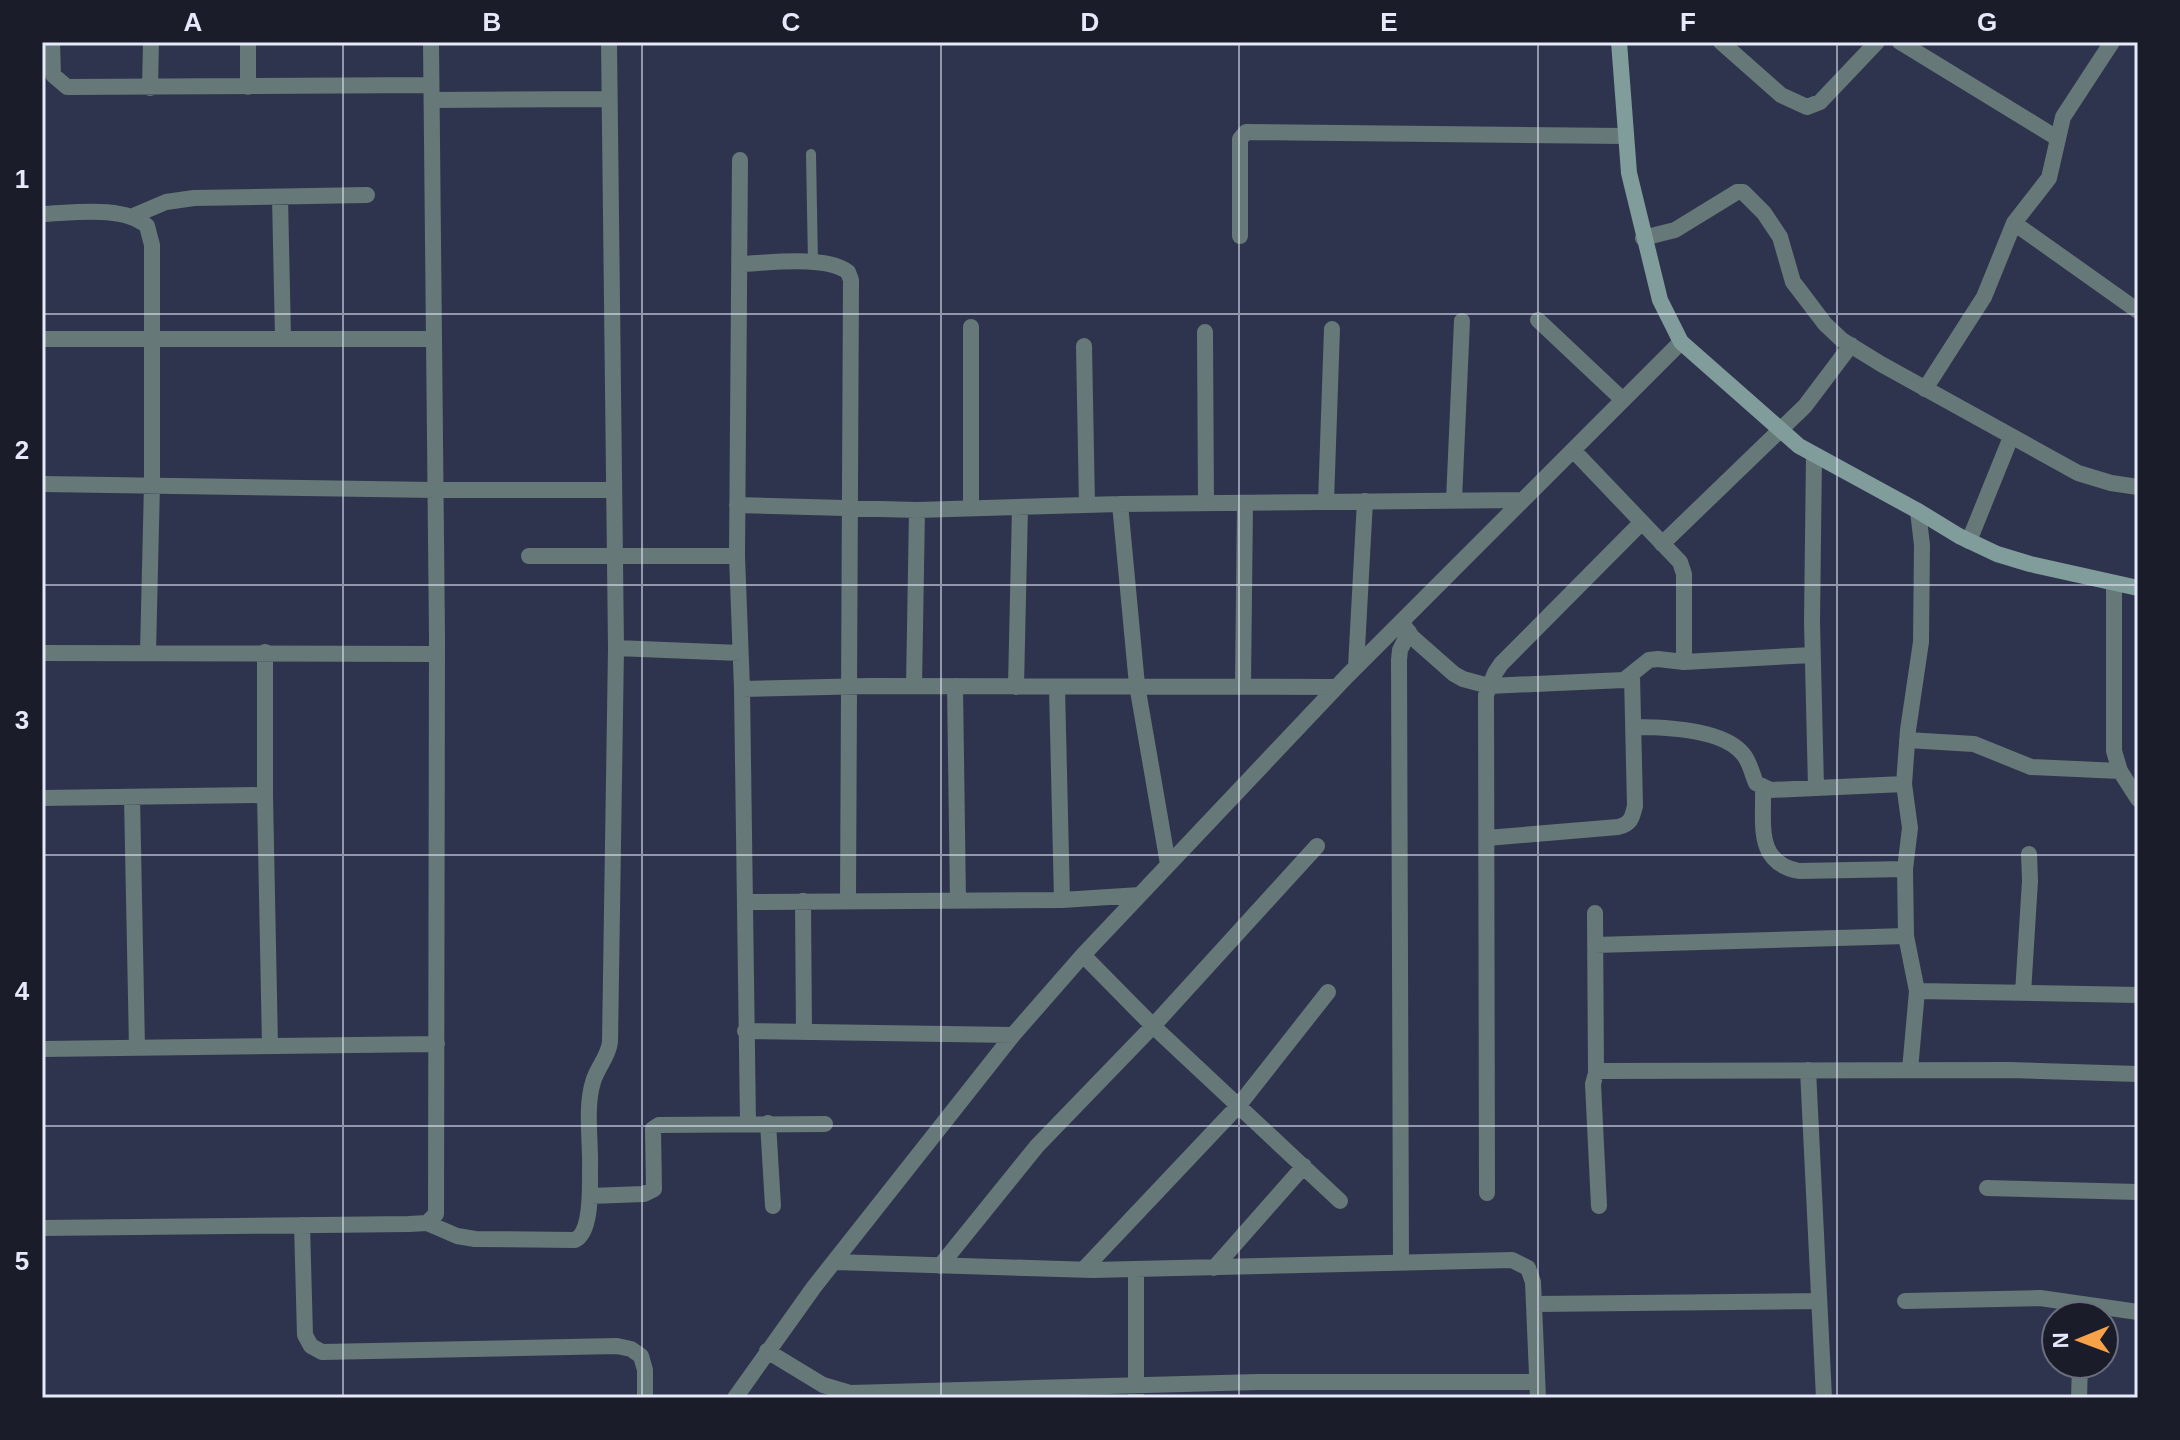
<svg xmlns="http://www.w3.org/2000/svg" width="2180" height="1440" viewBox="0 0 2180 1440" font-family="Arial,sans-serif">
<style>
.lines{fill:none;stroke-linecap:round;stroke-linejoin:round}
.lane{stroke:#667877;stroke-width:10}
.street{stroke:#667877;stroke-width:16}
.secondary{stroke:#809c9b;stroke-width:16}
.grid{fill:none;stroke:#e5e9fa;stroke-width:2;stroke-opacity:0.55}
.neatline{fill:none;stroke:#e5e9fa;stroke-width:3}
.grid-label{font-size:26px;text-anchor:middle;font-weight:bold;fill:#e5e9fa}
</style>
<rect width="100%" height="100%" fill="#2e344e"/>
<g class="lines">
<!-- lane -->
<path class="lane" d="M811 154 813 263"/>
<!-- street -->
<path class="street" d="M52 42 53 75 67 87 431 85
M1721 42 1781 95 1807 107 1820 102 1877 42
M1900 42 2057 138
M248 87V42
M150 88 151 42
M432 100 609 99
M740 160 737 556 742 689 748 1123
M280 197 283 338
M42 214C73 213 123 205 147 226L152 245V484L148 653
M133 216 166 202 194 198 367 195
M2014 223 2138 311
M1240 236V139L1246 132 1625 136
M1643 238 1675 230 1737 192H1743L1764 213 1780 237 1793 282 1800 291 1825 324 1842 340 1881 364 2078 473 2111 483 2138 487
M741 264C768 263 826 255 848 272L851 280 848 900
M1538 320 1623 400
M1205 332 1206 503
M42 339H434
M1084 346 1087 505
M1925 389 1984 297 2014 223 2049 178 2063 117 2112 42
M1573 450 1680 562 1684 574V662
M1814 455 1812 622 1816 787
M42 484 435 490H614
M1454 500 1462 321
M1326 502 1332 329
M1120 504 1137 685 1168 864
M737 505 917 510 1120 504 1523 500
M971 508V327
M1969 541 2011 437
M1662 544 1805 406 1851 345
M529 556H737
M2114 584V751L2120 771 2138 799
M1405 627 1412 637 1454 674 1463 679 1489 686 1624 680 1649 660 1658 659 1684 662 1812 655
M616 648 740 653
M265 652V795L270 1046
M42 653 437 654
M1356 667 1365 501
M914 686 917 510
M955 686 958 901
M1243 686 1245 503
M1016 687 1020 507
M1057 687 1062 900
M742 689 870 686 1336 687
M1634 727C1663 727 1723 729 1743 754 1750 762 1752 774 1756 783L1770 790 1904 784
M1907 740 1974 744 2031 767 2120 771
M1763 788C1764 824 1755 863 1799 871L1905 869
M132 797 137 1048
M42 798 265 795
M1487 838 1618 827C1631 824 1632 818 1635 806L1632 676
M803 901 804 1031
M745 902 1062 900 1140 895
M1595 913 1596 1073
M1595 945 1906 936
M1083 955 1153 1026 1340 1201
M1917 991 2138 995
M2023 993 2030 881 2029 854
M745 1031 1013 1035
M42 1049 437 1044
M1808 1070 1824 1398
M1910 1070 1917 991 1906 936 1905 869 1910 828 1904 784 1908 730 1921 642 1922 545 1918 511
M768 1123 773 1206
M1987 1188 2138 1192
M1487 1193 1486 695 1495 673 1501 664 1641 523
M590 1196 644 1194 654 1189 653 1129 659 1125 825 1124
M1599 1206 1593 1084 1596 1073 1601 1071 2009 1070 2138 1074
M427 1223 457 1236 475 1239 575 1240C592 1232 590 1187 590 1170 591 1142 585 1108 593 1082 597 1067 608 1058 610 1042L616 648 609 42
M302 1225 305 1335 311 1346 322 1352 617 1346 631 1349 641 1356 645 1370V1398
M42 1228 409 1224 427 1223 436 1214 437 638 431 42
M834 1262 1093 1270 1512 1260 1528 1268 1533 1282 1538 1398
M1401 1262 1399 660 1400 650 1409 632
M940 1266 1037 1146 1153 1026 1317 846
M1214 1268 1304 1166
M1083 1270 1239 1105 1328 992
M1905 1301 2040 1298 2138 1312
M1536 1304 1819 1301
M767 1351 823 1385 850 1393 1258 1382H1537
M735 1398 814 1287 1013 1035 1083 955 1347 676 1681 342
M1136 1398V1270
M2079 1398 2080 1364"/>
<!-- secondary -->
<path class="secondary" d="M1619 42 1629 173 1660 300 1681 342 1799 446 1918 511 1959 536 1997 554 2030 564 2138 588"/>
</g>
<!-- grid -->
<path class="grid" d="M343 42V1398M642 42V1398M941 42V1398M1239 42V1398M1538 42V1398M1837 42V1398M42 314H2138M42 585H2138M42 855H2138M42 1126H2138"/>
<!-- border -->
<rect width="2180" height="1440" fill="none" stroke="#1a1d29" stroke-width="88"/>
<!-- north arrow -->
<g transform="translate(2080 1340) rotate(269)"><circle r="38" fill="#1a1d29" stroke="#6b6f7d" stroke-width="2"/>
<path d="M0-6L14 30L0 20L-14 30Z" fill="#f7a149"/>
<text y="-12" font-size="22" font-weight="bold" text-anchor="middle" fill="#e5e9fa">N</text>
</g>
<rect x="44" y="44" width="2092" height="1352" class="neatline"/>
<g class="grid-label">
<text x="193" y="31">A</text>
<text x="492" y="31">B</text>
<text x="791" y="31">C</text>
<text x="1090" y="31">D</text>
<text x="1389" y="31">E</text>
<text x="1688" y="31">F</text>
<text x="1987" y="31">G</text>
<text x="22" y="188">1</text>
<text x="22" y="459">2</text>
<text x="22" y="729">3</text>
<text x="22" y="1000">4</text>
<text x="22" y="1270">5</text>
</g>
</svg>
